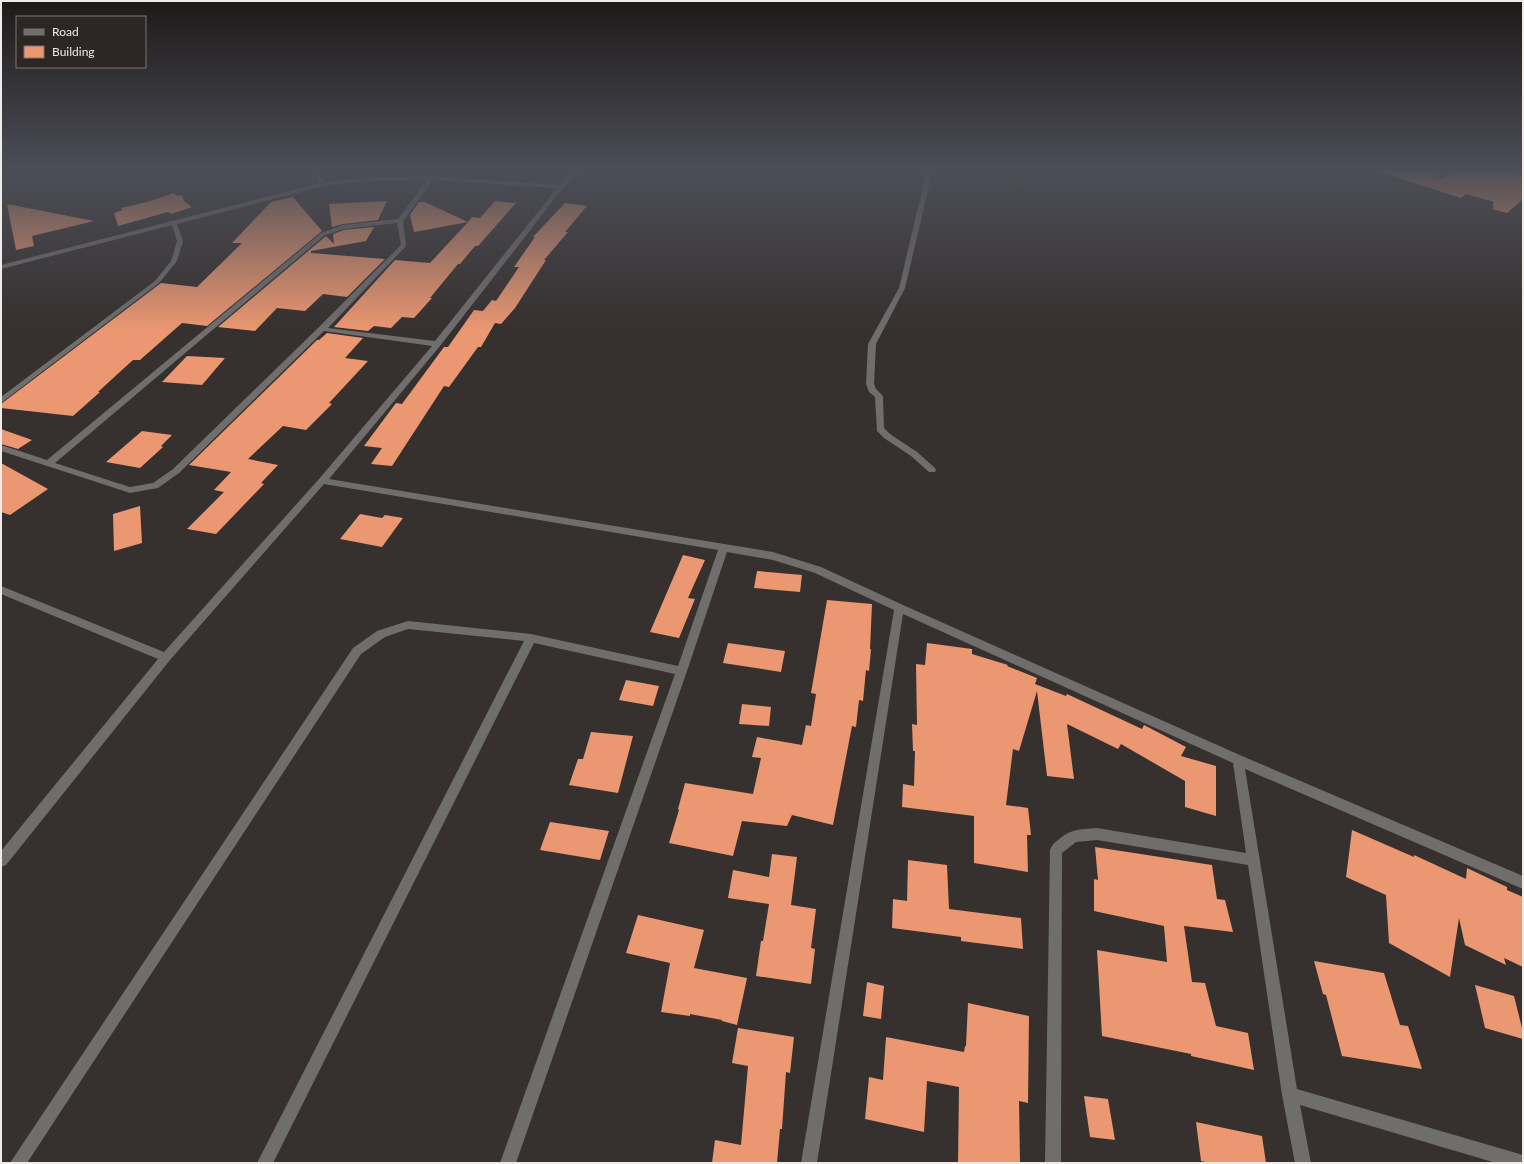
<svg xmlns="http://www.w3.org/2000/svg" width="1524" height="1164" viewBox="0 0 1524 1164" font-family="Lato,sans-serif">
<style>
.building{fill:#eb9771}
.lines{fill:none;stroke-linecap:round;stroke-linejoin:round}
.street{fill:#706d6d;fill-rule:evenodd}
</style>
<rect width="100%" height="100%" fill="#36302e"/>
<!-- building -->
<path class="building" d="M1378 168H1444L1437 174 1438 178H1443L1453 168H1501L1523 173V199L1507 213 1492 209 1494 206 1492 205 1494 202 1466 194 1461 198 1377 171Z
M174 193 177 196 182 195 184 201 192 207 171 214 168 212 118 226 114 213 123 210 121 208 147 202Z
M293 197 322 231 207 326 182 323 140 360H133L98 392H100L73 416 1 408V404L161 283 197 287 242 243H232L271 202Z
M387 201 378 220 343 224 332 227 329 204Z
M495 201 516 203 478 246H475L460 264H458L430 298H432L414 318 402 317 391 328 374 326 368 331 334 327 395 260 430 263 468 222 414 232 410 215 419 202H425L468 222 472 217 480 218Z
M565 203 587 206 565 232H568L544 260H546L515 308 501 324 495 323 481 347H478L449 387 444 386 392 466 371 464 382 448 364 446 396 403 402 404 444 347H448L474 310 483 311 492 300 496 301 519 267H514L535 237H533Z
M7 204 94 221 32 236 34 246 16 250Z
M374 227 366 241 311 251V253L385 259 347 297 323 294 305 311 277 308 255 331 218 327 326 236 334 244 333 234 344 230Z
M327 333 363 338 345 358 368 361 329 403 332 404 306 430 283 426 248 459 278 465 261 483 264 484 216 534 187 529 224 492 214 490 231 472 189 465 317 340H319Z
M187 356 225 358 202 385 162 382Z
M1 429 32 440 18 449 1 444Z
M142 431 172 435 161 446 163 447 140 468 106 462Z
M1 463 48 489 10 515 1 512Z
M140 506 142 543 114 551 113 514Z
M360 514 382 518 385 515 403 518 382 547 340 539Z
M683 555 705 560 688 598 695 599 679 638 650 632Z
M757 571 802 575 800 592 754 588Z
M827 600 872 604 870 649H871L869 671 866 670 863 701 859 700 856 727 852 726 833 825 792 815 787 826 742 821 733 856 669 843 679 810 678 809 685 783 753 794 761 758 752 757 757 737 802 745 806 725 811 726 816 694 811 693Z
M728 643 785 651 781 672 723 663Z
M927 643 972 649V654L1008 665 1007 666 1037 678 1035 684 1066 696 1067 694 1142 729 1144 725 1186 747 1181 756 1216 766V816L1185 807V781L1121 744 1118 749 1067 724 1074 779 1047 776 1037 691 1019 751 1013 749 1006 805 1028 808 1031 835H1027L1028 872 974 863V816L902 807 903 784 914 786 915 751H913L912 724 917 725 916 664 925 665Z
M626 680 659 686 653 706 619 700Z
M742 704 771 707 769 726 739 724Z
M591 732 633 736 618 793 569 785 578 759H583Z
M550 822 609 831 600 860 540 850Z
M1352 830 1414 857V855L1466 879 1467 868 1507 887V890L1523 897V967L1504 958 1506 965 1465 945 1459 918 1450 977 1389 943 1386 895 1346 877Z
M1095 847 1212 865 1217 899 1225 900 1233 932 1184 926 1192 982 1205 983 1216 1026 1248 1033 1254 1070 1191 1056V1054L1102 1036 1097 950 1167 962 1164 926 1094 911V879L1098 880Z
M772 854 797 857 791 905 816 909 811 948 815 949 811 984 756 976 761 941H763L769 904 728 898 733 870 769 877Z
M908 860 947 865 949 909 1021 918 1023 949 961 941V937L892 928 893 899 907 901Z
M638 915 704 930 694 968 747 978 737 1025 722 1021V1020L690 1014V1016L661 1012 670 963 626 953Z
M1314 961 1384 973 1400 1025 1408 1026 1422 1069 1342 1056 1326 995 1323 994Z
M867 982 884 986 881 1019 863 1016Z
M1475 985 1514 996 1523 1032V1039L1485 1028Z
M968 1003 1029 1016 1028 1103 1019 1101 1020 1163H958L959 1087 927 1081 924 1132 865 1119 869 1077 883 1080 886 1037 964 1052 965 1046H966Z
M738 1028 794 1037 790 1073 786 1072 782 1129H780L777 1163H712L715 1140 741 1145 748 1066 732 1063Z
M1084 1096 1108 1099 1115 1140 1090 1137Z
M1196 1122 1262 1136 1266 1163H1210L1201 1161Z"/>
<g class="lines">
<!-- street -->
<path class="street" d="M307 168H313L325 182 371 177 431 176 560 185 577 168H583L563 188 440 346 329 479 773 552 821 567 903 605 1242 756 1523 876V889L1245 769 1297 1089 1523 1155V1163H1496L1300 1105 1311 1163H1295L1282 1095 1248 865 1097 840 1076 842 1062 853 1061 1163H1045L1050 850C1052 845 1054 843 1058 840 1073 828 1078 830 1097 828L1246 853 1233 763 903 614 817 1163H801L894 610 815 573 773 560 727 552 687 671 516 1163H500L675 674 534 643 273 1163H257L524 641 408 629 385 637 361 654 27 1163H10L353 648 377 631 408 621 531 634 678 666 718 550 324 484 170 660 6 865 1 867V851L158 659 1 594V586L164 652 319 479 432 346 324 331 179 473 158 488 130 493 127 492 1 451V445L47 460 321 233 343 225 398 219 427 180 371 181 324 186 177 224 183 241 177 261 159 283 1 403V397L155 281 171 261 177 241 172 225 1 269V265L320 183ZM433 180 557 188 435 341 328 328 406 246 403 221ZM397 223 401 245 319 327 173 469 153 483 130 487 55 463 325 235 344 229Z
M924 168H930L929 186 905 288 876 344 874 384 876 389 883 396 884 428 890 434 917 452 935 468 936 470 935 472H929L911 456 884 438 877 431 875 397 869 392 866 384 868 344 899 288 923 186Z
M1446 168H1452L1442 177H1438V175Z"/>
</g>
<!-- sky -->
<linearGradient id="sky" x2="0" y2="1"><stop stop-color="#1e1a19"/><stop offset="0.51" stop-color="#4c4e57"/><stop offset="1" stop-color="#4c4e57" stop-opacity="0"/></linearGradient>
<rect width="1524" height="331" fill="url(#sky)"/>
<!-- border -->
<rect width="1524" height="1164" fill="none" stroke="#eeebe9" stroke-width="4"/>
<!-- legend -->
<rect x="16" y="16" width="130" height="52" fill="#2c2624" stroke="#7a7573"/>
<rect x="24" y="29" width="20" height="6" fill="#706d6d" stroke="#7a7573"/>
<text x="52" y="36" font-size="12" fill="#eeebe9">Road</text>
<rect x="24" y="46" width="20" height="12" fill="#eb9771" stroke="#7a7573"/>
<text x="52" y="56" font-size="12" fill="#eeebe9">Building</text>
</svg>
